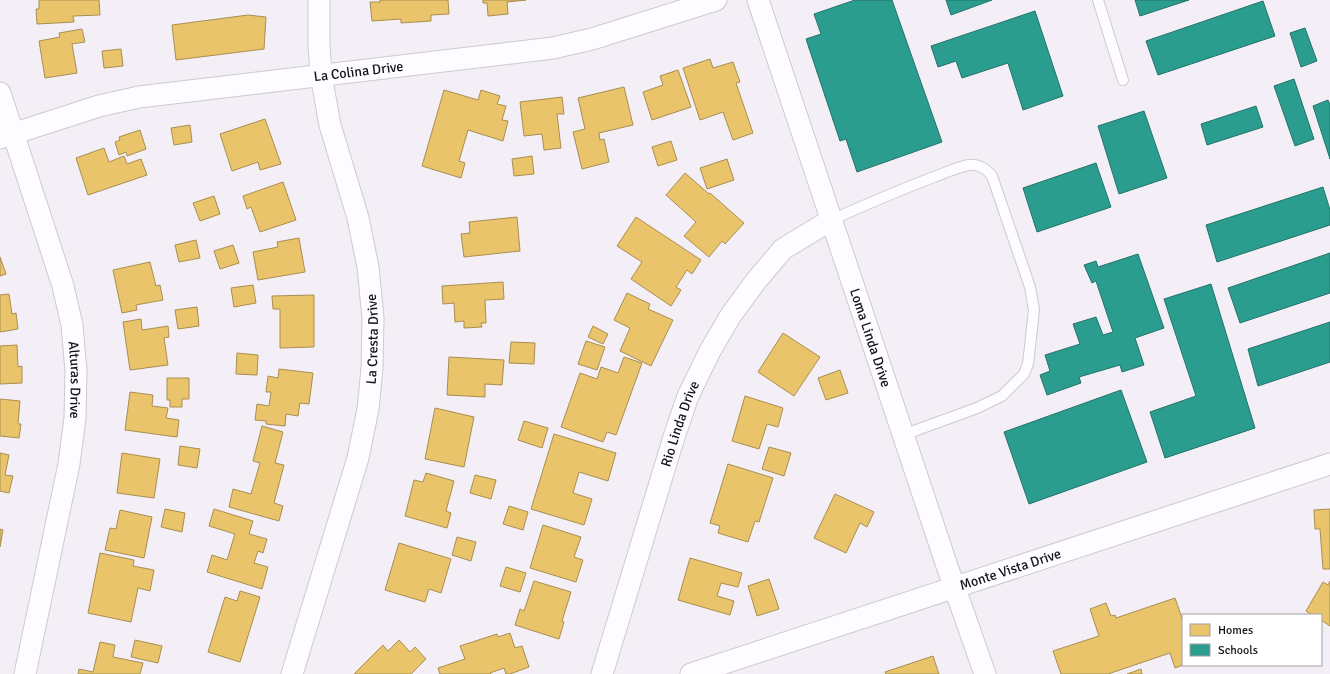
<svg xmlns="http://www.w3.org/2000/svg" width="1330" height="674" viewBox="0 0 1330 674" font-family="Signika,sans-serif">
<style>
.homes{fill:#e9c46a;stroke:#a98e51}
.schools{fill:#2a9d8f;stroke:#24736b}
.lines{fill:none;stroke-linecap:round;stroke-linejoin:round}
.service-casing{stroke:#cecacf;stroke-width:12}
.minor-casing{stroke:#cecacf;stroke-width:23}
.service{stroke:#fdfcfe;stroke-width:10}
.minor{stroke:#fdfcfe;stroke-width:21}
.labels{text-anchor:middle;stroke-width:4;stroke-linejoin:round;paint-order:stroke}
.street-label{font-size:14px;fill:#151116;stroke:#fff}
</style>
<rect width="100%" height="100%" fill="#f4eef6"/>
<!-- homes -->
<path class="homes" d="M39 0H99L100 15 73 16 74 22 37 24 36 9H39Z
M380 0H448L449 14 431 15V21L401 23V19L372 21 370 2H380Z
M483 0H526L507 2 508 14 488 16 487 3H483Z
M248 15 266 17 264 49 176 60 172 25Z
M82 29 85 42 72 44 77 73 45 78 39 41 60 37 59 33Z
M121 49 123 66 104 68 102 51Z
M710 59 713 68 733 62 740 82 736 83 753 133 733 140 723 112 700 120 683 68Z
M678 70 691 107 652 120 643 92 663 85 660 76Z
M624 87 633 125 599 133 600 140 604 139 609 162 582 169 573 132 585 129 578 98Z
M444 90 478 100 481 90 500 96 497 104 506 106 502 120 508 121 503 141 468 130 459 161 465 163 461 178 422 166Z
M562 97 564 114H557L561 148 544 150 542 134 524 136 520 102Z
M265 119 281 164 260 170 258 162 232 171 220 134Z
M190 125 192 142 174 145 171 128Z
M140 130 146 149 127 156 126 152 119 155 115 142 120 140 119 137Z
M671 141 677 160 658 166 652 147Z
M104 148 109 162 124 156 127 164 141 159 147 175 88 195 76 158Z
M532 156 534 174 514 176 512 159Z
M727 159 734 180 707 189 700 168Z
M685 173 709 194 710 193 744 223 725 244 722 241 709 257 684 236 696 222 666 195Z
M283 182 296 220 260 232 251 207 247 209 243 196Z
M214 196 220 214 200 221 193 203Z
M517 217 520 251 464 257 461 234 470 233 469 222Z
M636 217 701 260 692 274 687 270 676 287 681 290 671 306 631 279 642 262 617 246Z
M299 238 305 272 258 280 253 252 278 247 277 242Z
M196 240 200 258 179 262 175 245Z
M233 245 239 263 220 269 214 251Z
M0 257 6 274 0 276Z
M150 262 156 286 160 285 163 300 136 305 137 310 122 313 113 270Z
M503 282 504 299 485 300 486 323H481L482 327 464 328V321L455 322 454 303 443 304 442 286Z
M253 285 256 303 234 307 231 288Z
M627 293 650 304 648 309 673 320 651 366 620 351 630 328 614 320Z
M9 294 12 314 16 313 18 329 0 332V295Z
M314 295V347L280 348V309H273L272 296Z
M197 307 199 326 178 329 175 310Z
M141 319 142 330 168 326 169 337 164 338 168 365 130 370 123 322Z
M593 326 608 334 603 344 588 337Z
M783 333 820 357 794 396 758 372Z
M586 341 605 347 597 370 578 364Z
M511 342 535 343 534 364 509 363Z
M17 345 18 367 22 366V383L0 384V346Z
M237 353 258 355 257 375 236 374Z
M449 357 504 360 502 385 485 384V397L447 395Z
M624 357 642 363 616 435 607 432 603 442 561 427 580 373 597 379 601 367 618 373Z
M279 369 313 373 309 404 300 403 298 416 286 414 285 426 266 424V421L255 420 257 404 269 406 271 392H266L268 376 278 378Z
M840 370 848 393 826 400 818 378Z
M167 378H189V399H182V407H170V400H167Z
M130 392 153 395 152 406 168 408 166 418 179 420 177 437 125 430Z
M745 396 783 408 778 427 767 424 759 449 732 441Z
M0 399 20 401 18 424H21L19 438 0 436Z
M435 408 474 417 464 467 425 459Z
M524 421 548 428 542 448 518 440Z
M262 426 283 432 275 463 284 465 274 503 283 506 279 521 229 507 233 489 251 494 260 463 253 461Z
M554 434 616 453 608 481 579 472 573 493 592 499 584 525 531 509Z
M180 446 200 449 197 468 178 465Z
M769 447 791 453 784 476 762 469Z
M0 453 9 455 5 475 13 476 9 493 0 491Z
M122 453 160 459 154 498 117 493Z
M728 464 773 478 759 522 755 521 748 542 718 533 720 526 710 523Z
M426 473 454 481 446 511 451 513 447 528 405 516 414 480 423 482Z
M475 475 496 480 491 499 470 493Z
M835 494 874 512 867 527 860 523 846 553 814 538Z
M509 506 528 512 523 530 503 524Z
M165 509 185 513 182 532 161 527Z
M214 509 253 521 249 534 267 539 263 553 258 551 254 563 268 567 262 589 207 572 212 555 227 560 235 534 209 526Z
M1330 509V569H1323L1320 529H1315L1314 510Z
M120 510 152 517 144 558 105 550 110 528 116 529Z
M543 525 581 537 574 557 583 560 576 582 530 568Z
M0 529 3 530 0 547Z
M457 537 476 542 471 561 452 555Z
M399 543 451 559 441 593 429 589 425 602 385 590Z
M100 553 134 560 133 566 154 570 150 591 138 588 131 622 88 613Z
M690 558 742 573 738 587 721 583 717 596 734 601 730 615 678 600Z
M506 567 526 573 520 592 500 586Z
M769 579 779 609 757 616 748 586Z
M534 581 571 592 562 621 564 622 559 639 515 625 520 609 524 611Z
M1330 581V626L1321 620V615H1312L1306 611 1323 582 1328 585Z
M240 591 260 597 240 662 208 652 225 597 237 601Z
M1175 598 1183 621V665L1175 668 1170 653 1108 674H1061L1053 651 1099 636 1090 609 1106 603 1111 616 1115 615 1116 618Z
M510 633 515 648 522 646 529 667 510 674H506L504 668 490 673 491 674H440L438 668 465 659 460 646 497 634 498 637Z
M135 640 162 646 158 663 131 657Z
M399 640 410 652 415 647 426 659 411 674H354L383 645 388 651Z
M100 642 115 645 113 657 143 663 140 674H78L79 669 93 672Z
M933 656 939 674H886L885 672Z
M1141 669 1142 674H1127Z"/>
<!-- schools -->
<path class="schools" d="M855 0H892L942 142 857 172 846 139 840 141 806 39 821 34 814 14Z
M946 0H992L951 15Z
M1135 0H1189L1140 16Z
M1263 1 1275 36 1158 75 1146 41Z
M1035 11 1063 96 1023 110 1008 63 962 78 956 61 938 67 931 46Z
M1305 28 1317 61 1301 67 1290 33Z
M1294 79 1314 139 1295 146 1274 86Z
M1328 100 1330 105V159L1313 106Z
M1256 106 1263 127 1207 145 1201 124Z
M1144 111 1167 178 1119 194 1098 126Z
M1096 163 1111 207 1037 232 1023 188Z
M1323 187 1330 210V225L1217 262 1206 225Z
M1330 253V293L1240 323 1228 288Z
M1138 254 1164 328 1135 338 1144 365 1122 372 1120 365 1079 377 1081 383 1047 395 1040 375 1050 371 1045 355 1080 344 1073 324 1096 317 1103 335 1113 332 1096 281 1092 283 1084 265 1096 261 1098 267Z
M1211 284 1255 428 1165 458 1150 412 1196 396 1164 299Z
M1330 322V362L1258 386 1248 349Z
M1121 390 1147 462 1029 504 1004 432Z"/>
<g class="lines">
<defs>
<path id="service" d="M1098 0 1123 80
M831 220C865 205 899 190 934 177 945 173 957 167 969 165 978 164 987 169 992 176L1030 287 1034 310 1028 364 1024 374 1002 396 977 408 903 435"/>
<g id="minor">
<path id="s1" d="M758 0 947 566 985 674"/>
<path id="s2" d="M0 93 63 286 72 325 76 371 75 418 69 464 25 674"/>
<path id="s3" d="M0 138 99 106 139 97 553 48 592 39 716 0"/>
<path id="s4" d="M292 674 358 458 368 409 372 368 373 318 368 267 358 218 330 125 321 75 319 45V0"/>
<path id="s5" d="M602 674 674 437 688 396 710 351 731 315 756 281 783 249 831 220"/>
<path id="s6" d="M691 674 1330 464"/>
</g>
</defs>
<!-- service casing -->
<use href="#service" class="service-casing"/>
<!-- minor casing -->
<use href="#minor" class="minor-casing"/>
<!-- service -->
<use href="#service" class="service"/>
<!-- minor -->
<use href="#minor" class="minor"/>
</g>
<g class="labels">
<!-- street labels -->
<g class="street-label">
<text dy="5" stroke="none"><textPath href="#s3" startOffset="366">La Colina Drive</textPath></text>
<text dy="5" stroke="none"><textPath href="#s1" startOffset="356">Loma Linda Drive</textPath></text>
<text dy="5" stroke="none"><textPath href="#s4" startOffset="346">La Cresta Drive</textPath></text>
<text dy="5" stroke="none"><textPath href="#s2" startOffset="298">Alturas Drive</textPath></text>
<text dy="5" stroke="none"><textPath href="#s5" startOffset="262">Rio Linda Drive</textPath></text>
<text dy="5" stroke="none"><textPath href="#s6" startOffset="336">Monte Vista Drive</textPath></text>
</g>
</g>
<!-- legend -->
<rect x="1182" y="614" width="140" height="52" fill="#ffffff" stroke="#a1a0a2"/>
<rect x="1190" y="624" width="20" height="12" fill="#e9c46a" stroke="#a1a0a2"/>
<text x="1218" y="634" font-size="12" fill="#151116">Homes</text>
<rect x="1190" y="644" width="20" height="12" fill="#2a9d8f" stroke="#a1a0a2"/>
<text x="1218" y="654" font-size="12" fill="#151116">Schools</text>
</svg>
